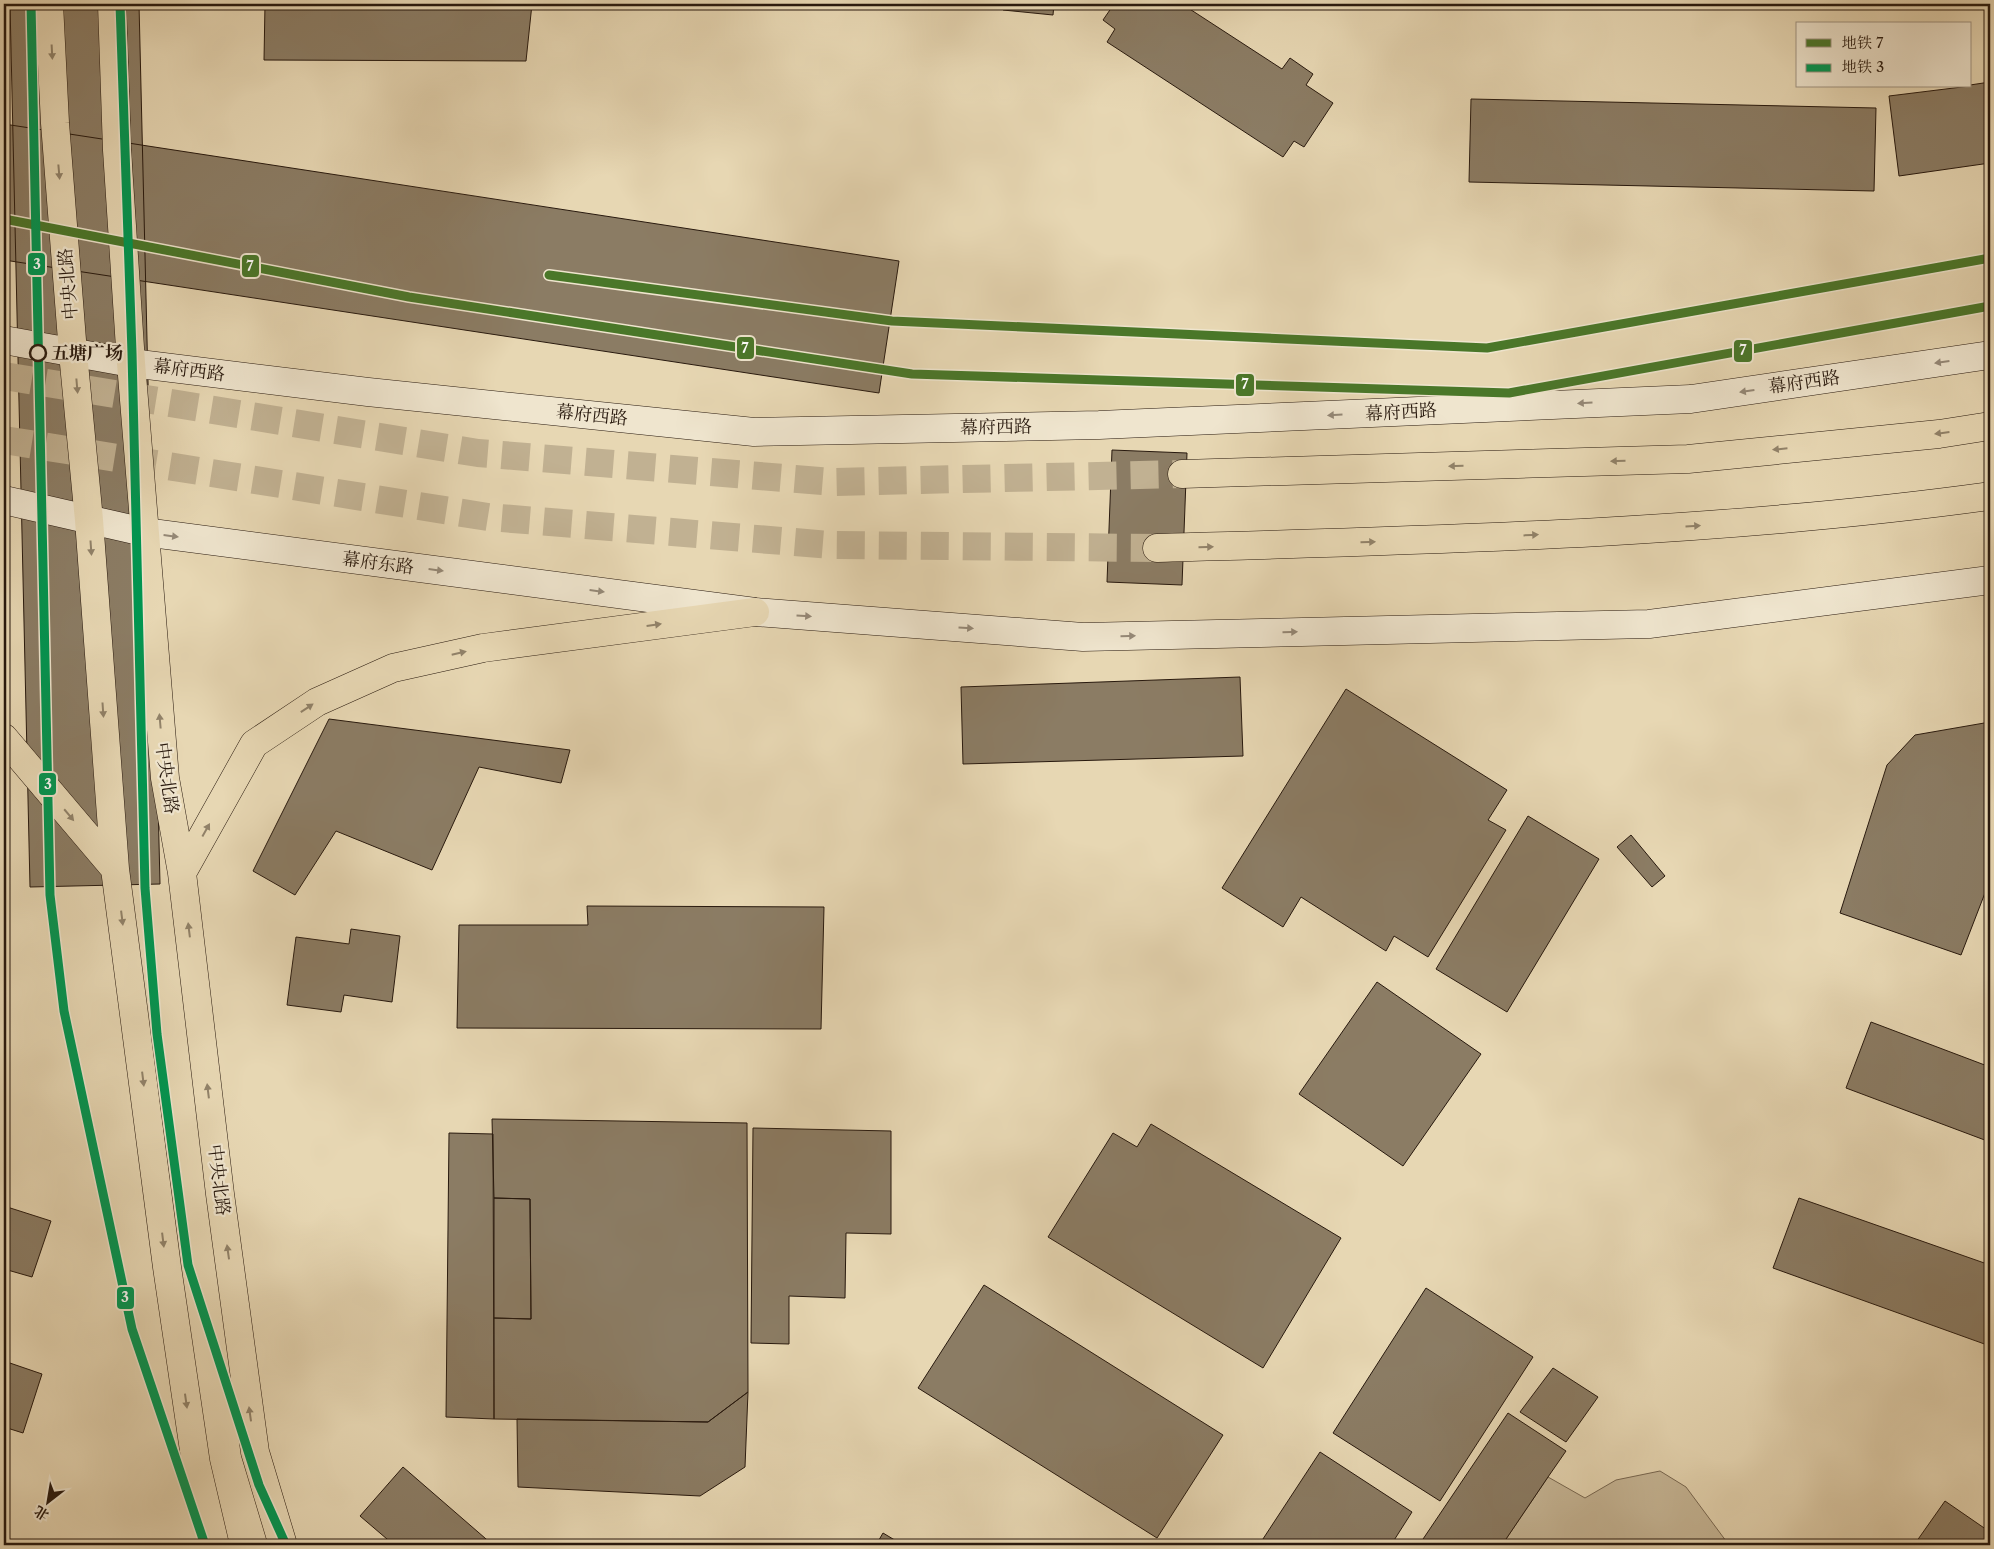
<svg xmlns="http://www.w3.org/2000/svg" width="1994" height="1549" viewBox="0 0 1994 1549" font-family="'Libre Caslon Text','Noto Serif SC',serif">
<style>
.green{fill:#c7b797;stroke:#786852}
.building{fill:#8b7c64;stroke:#28190e}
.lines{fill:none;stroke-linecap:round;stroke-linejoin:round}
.highway-tunnel{stroke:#c1b192;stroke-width:28;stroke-dasharray:28 14;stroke-linecap:butt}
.secondary-casing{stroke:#28190e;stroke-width:29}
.primary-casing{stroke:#28190e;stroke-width:29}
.highway-casing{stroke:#28190e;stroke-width:29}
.secondary{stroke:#efe5ce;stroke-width:28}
.primary{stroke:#e7d7b3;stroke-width:28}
.highway{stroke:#e7d7b3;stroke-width:28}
.metro-1-casing{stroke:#efe5ce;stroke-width:12}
.metro-2-casing{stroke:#efe5ce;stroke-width:12}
.metro-1{stroke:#4a7729;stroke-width:9}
.metro-2{stroke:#009651;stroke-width:9}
.oneway{fill:#918269}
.oneway2{fill:#958978}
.stop-dot{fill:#efe5ce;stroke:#28190e;stroke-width:2.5}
.labels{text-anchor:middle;stroke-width:4.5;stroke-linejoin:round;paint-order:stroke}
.street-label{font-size:18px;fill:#28190e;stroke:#efe5ce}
.stop-label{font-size:18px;font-weight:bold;fill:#28190e;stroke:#efe5ce;text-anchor:start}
.line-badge{stroke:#efe5ce;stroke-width:2}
.badge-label{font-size:14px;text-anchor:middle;font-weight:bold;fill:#fff}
</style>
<rect width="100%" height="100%" fill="#e7d7b3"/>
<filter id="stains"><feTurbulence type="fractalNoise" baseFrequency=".004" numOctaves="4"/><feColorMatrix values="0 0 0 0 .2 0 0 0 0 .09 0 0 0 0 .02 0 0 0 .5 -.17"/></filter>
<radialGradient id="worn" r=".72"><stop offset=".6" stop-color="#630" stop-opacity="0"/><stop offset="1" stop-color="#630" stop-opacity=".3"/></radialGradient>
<!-- green -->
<path class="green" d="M1660 1471 1686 1487 1729 1545H1502L1548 1477 1585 1498 1616 1480Z"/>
<!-- building -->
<path class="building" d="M10 4H139L160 884 30 887Z
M265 4H532L526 61 264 60Z
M1004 4H1054L1053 15 1003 10Z
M1114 4H1182L1282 69 1290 58 1313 74 1306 85 1333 103 1304 147 1294 141 1283 157 1107 42 1115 29 1103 20Z
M1990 82V163L1899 176 1889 96 1970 86V85Z
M1471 99 1876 108 1874 191 1469 182Z
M4 124 899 261 879 393 4 260Z
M1112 450 1187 453 1182 585 1107 582Z
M1240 677 1243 756 963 764 961 687Z
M1346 689 1507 790 1488 820 1506 830 1428 957 1394 936 1386 951 1301 897 1283 927 1222 888Z
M329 719 570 750 561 783 479 767 432 870 336 831 295 895 253 871Z
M1990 722V880L1961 955 1840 913 1887 765 1915 735Z
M1528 816 1599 859 1507 1012 1436 969Z
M1631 835 1665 876 1652 887 1617 847Z
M587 906 824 907 821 1029 457 1028 459 925H588Z
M351 929 400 936 392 1002 344 995 341 1012 287 1005 296 937 349 944Z
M1377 982 1481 1054 1403 1166 1299 1094Z
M1871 1022 1990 1067V1142L1846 1088Z
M492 1119 747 1123 748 1392 708 1422 494 1419V1318L531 1319 530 1199 494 1198Z
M1151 1124 1341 1238 1263 1368 1048 1237 1113 1133 1137 1147Z
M753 1128 891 1131V1234L846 1233 845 1298 789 1296V1344L751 1343Z
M449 1133 493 1134 494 1419 446 1417Z
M494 1198 530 1199 531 1319 494 1318Z
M1799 1198 1990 1265V1346L1773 1268Z
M4 1206 51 1221 32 1277 4 1269Z
M984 1285 1223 1435 1157 1538 918 1388Z
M1426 1288 1533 1357 1440 1501 1333 1433Z
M4 1361 42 1374 23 1433 4 1427Z
M1553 1368 1598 1397 1566 1442 1520 1412Z
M748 1392 745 1467 700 1496 518 1487 517 1419 708 1422Z
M1508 1413 1566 1451 1548 1477 1502 1545H1419Z
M1320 1452 1412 1512 1391 1545H1259Z
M403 1467 493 1545H394L360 1516Z
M1945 1501 1990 1532V1545H1914Z
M883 1533 903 1545H876Z"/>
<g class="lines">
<!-- highway-tunnel -->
<path class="highway-tunnel" d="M4 376 478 453 833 482 1182 474
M4 440 488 517 831 545 1157 548"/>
<defs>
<path id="secondary" d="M4 340 131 363 368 392 754 432 1099 425 1691 399 1990 355
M4 500 144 532 755 612 1083 637 1649 624 1990 580"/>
<path id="primary" d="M49 4 55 123 73 353 89 520 115 869 167 1267 196 1464 215 1545
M112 4 117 150 131 363 165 778 182 873 220 1194 255 1452 283 1545
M4 738 115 869
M182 873 254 744 317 702 393 668 483 648 755 612"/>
<path id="highway" d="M1182 474 1688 459 1939 434 1990 426
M1157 548C1435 540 1714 534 1990 496"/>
</defs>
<!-- secondary casing -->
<use href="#secondary" class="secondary-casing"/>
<!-- primary casing -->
<use href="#primary" class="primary-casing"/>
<!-- highway casing -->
<use href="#highway" class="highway-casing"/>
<!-- secondary -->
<use href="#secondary" class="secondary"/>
<!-- primary -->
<use href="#primary" class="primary"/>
<!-- highway -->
<use href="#highway" class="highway"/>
<defs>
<path id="metro-1" d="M4 219 409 297 912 374 1509 393 1990 306
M549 275 892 321 1487 348 1990 258"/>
<path id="metro-2" d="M31 4 50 895 64 1011 132 1329 205 1545
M120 4 132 353 145 888 157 1034 188 1265 259 1485 286 1545"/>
</defs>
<!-- metro-1 casing -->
<use href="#metro-1" class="metro-1-casing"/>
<!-- metro-2 casing -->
<use href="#metro-2" class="metro-2-casing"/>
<!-- metro-1 -->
<use href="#metro-1" class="metro-1"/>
<!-- metro-2 -->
<use href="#metro-2" class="metro-2"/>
</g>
<!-- one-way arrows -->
<defs><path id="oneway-solid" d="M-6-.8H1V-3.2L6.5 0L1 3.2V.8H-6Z" transform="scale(1.25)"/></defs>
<g class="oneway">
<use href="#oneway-solid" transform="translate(52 52) rotate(87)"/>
<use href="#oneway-solid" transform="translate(59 172) rotate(85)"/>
<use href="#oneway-solid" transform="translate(77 386) rotate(85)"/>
<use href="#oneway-solid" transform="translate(1942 433) rotate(173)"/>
<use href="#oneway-solid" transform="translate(1780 449) rotate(174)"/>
<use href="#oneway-solid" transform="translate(1618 461) rotate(178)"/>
<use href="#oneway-solid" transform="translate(1456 466) rotate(178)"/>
<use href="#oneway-solid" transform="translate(1693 526) rotate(-3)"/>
<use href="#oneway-solid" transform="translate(1531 535) rotate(-3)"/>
<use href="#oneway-solid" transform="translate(1368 542) rotate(-2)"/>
<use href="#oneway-solid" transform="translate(1206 547) rotate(-2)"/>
<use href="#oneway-solid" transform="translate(91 548) rotate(86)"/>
<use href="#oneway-solid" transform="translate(654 625) rotate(-8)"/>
<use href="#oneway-solid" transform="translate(459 653) rotate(-13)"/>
<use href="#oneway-solid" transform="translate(307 708) rotate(-34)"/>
<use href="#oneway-solid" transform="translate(103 710) rotate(86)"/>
<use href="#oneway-solid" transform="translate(160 721) rotate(-95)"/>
<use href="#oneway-solid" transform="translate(69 815) rotate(50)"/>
<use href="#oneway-solid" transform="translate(206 830) rotate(-61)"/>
<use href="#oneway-solid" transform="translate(122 918) rotate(83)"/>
<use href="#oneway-solid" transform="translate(189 930) rotate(-97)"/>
<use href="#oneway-solid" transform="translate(143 1079) rotate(83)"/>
<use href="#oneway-solid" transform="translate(208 1091) rotate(-97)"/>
<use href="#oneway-solid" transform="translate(163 1240) rotate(83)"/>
<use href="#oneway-solid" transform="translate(228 1252) rotate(-98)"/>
<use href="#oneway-solid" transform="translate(186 1401) rotate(82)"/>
<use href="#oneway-solid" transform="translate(250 1414) rotate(-98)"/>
</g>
<g class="oneway2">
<use href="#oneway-solid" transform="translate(1942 362) rotate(172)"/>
<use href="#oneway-solid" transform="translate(1747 391) rotate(172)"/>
<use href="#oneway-solid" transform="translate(1585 403) rotate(177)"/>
<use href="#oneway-solid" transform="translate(1335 415) rotate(177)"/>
<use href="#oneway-solid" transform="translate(171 536) rotate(7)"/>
<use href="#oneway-solid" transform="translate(436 570) rotate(7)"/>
<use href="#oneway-solid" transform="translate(597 591) rotate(7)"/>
<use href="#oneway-solid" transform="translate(804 616) rotate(4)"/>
<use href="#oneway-solid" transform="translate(966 628) rotate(4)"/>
<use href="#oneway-solid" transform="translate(1290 632) rotate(-1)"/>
<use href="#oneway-solid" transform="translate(1128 636) rotate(-1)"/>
</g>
<!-- markers -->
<circle class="stop-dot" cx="38" cy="353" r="8"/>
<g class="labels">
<!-- street labels -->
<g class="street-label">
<text transform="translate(68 284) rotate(-95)" y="6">中央北路</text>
<text transform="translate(189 370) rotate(7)" y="6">幕府西路</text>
<text transform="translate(1804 382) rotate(-8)" y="6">幕府西路</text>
<text transform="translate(1401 412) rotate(-3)" y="6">幕府西路</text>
<text transform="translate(592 415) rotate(6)" y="6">幕府西路</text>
<text transform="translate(996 427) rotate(-1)" y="6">幕府西路</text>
<text transform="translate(378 563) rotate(7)" y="6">幕府东路</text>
<text transform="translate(167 778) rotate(82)" y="6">中央北路</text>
<text transform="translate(219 1180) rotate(83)" y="6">中央北路</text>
</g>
<!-- stop labels -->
<g class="stop-label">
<text x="51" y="359">五塘广场</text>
</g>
</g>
<g class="line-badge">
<rect x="27" y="252" width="19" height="24" rx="5" fill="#009651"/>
<rect x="241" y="254" width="19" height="24" rx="5" fill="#4a7729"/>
<rect x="736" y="336" width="19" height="24" rx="5" fill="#4a7729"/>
<rect x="1733" y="339" width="20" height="24" rx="5" fill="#4a7729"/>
<rect x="1235" y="373" width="20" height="24" rx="5" fill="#4a7729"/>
<rect x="38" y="772" width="19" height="24" rx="5" fill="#009651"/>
<rect x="116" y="1286" width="19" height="24" rx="5" fill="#009651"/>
</g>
<g class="badge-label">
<text x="37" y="269">3</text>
<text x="250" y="271">7</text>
<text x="745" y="353">7</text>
<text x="1743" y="355">7</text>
<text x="1245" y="389">7</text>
<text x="48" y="789">3</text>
<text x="125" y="1302">3</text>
</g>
<!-- margin -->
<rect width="1994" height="1549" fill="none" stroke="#e7d7b3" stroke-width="20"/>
<rect x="5" y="5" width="1984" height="1539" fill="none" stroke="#28190e" stroke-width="2.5"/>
<rect x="10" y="10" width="1974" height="1529" fill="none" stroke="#28190e"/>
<!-- legend -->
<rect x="1796" y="22" width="175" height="65" fill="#efe5ce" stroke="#9f9381"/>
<rect x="1806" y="39" width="25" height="8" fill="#4a7729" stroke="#9f9381"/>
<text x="1842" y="48" font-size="15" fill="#28190e">地铁 7</text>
<rect x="1806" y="64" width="25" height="8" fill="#009651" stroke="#9f9381"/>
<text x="1842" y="72" font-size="15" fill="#28190e">地铁 3</text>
<!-- north arrow -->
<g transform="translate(48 1502) rotate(211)" stroke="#efe5ce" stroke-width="4" paint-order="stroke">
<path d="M0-4L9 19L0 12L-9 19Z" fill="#28190e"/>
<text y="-8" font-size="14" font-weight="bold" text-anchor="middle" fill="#28190e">北</text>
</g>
<rect width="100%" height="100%" filter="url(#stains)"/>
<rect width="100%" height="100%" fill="url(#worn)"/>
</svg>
